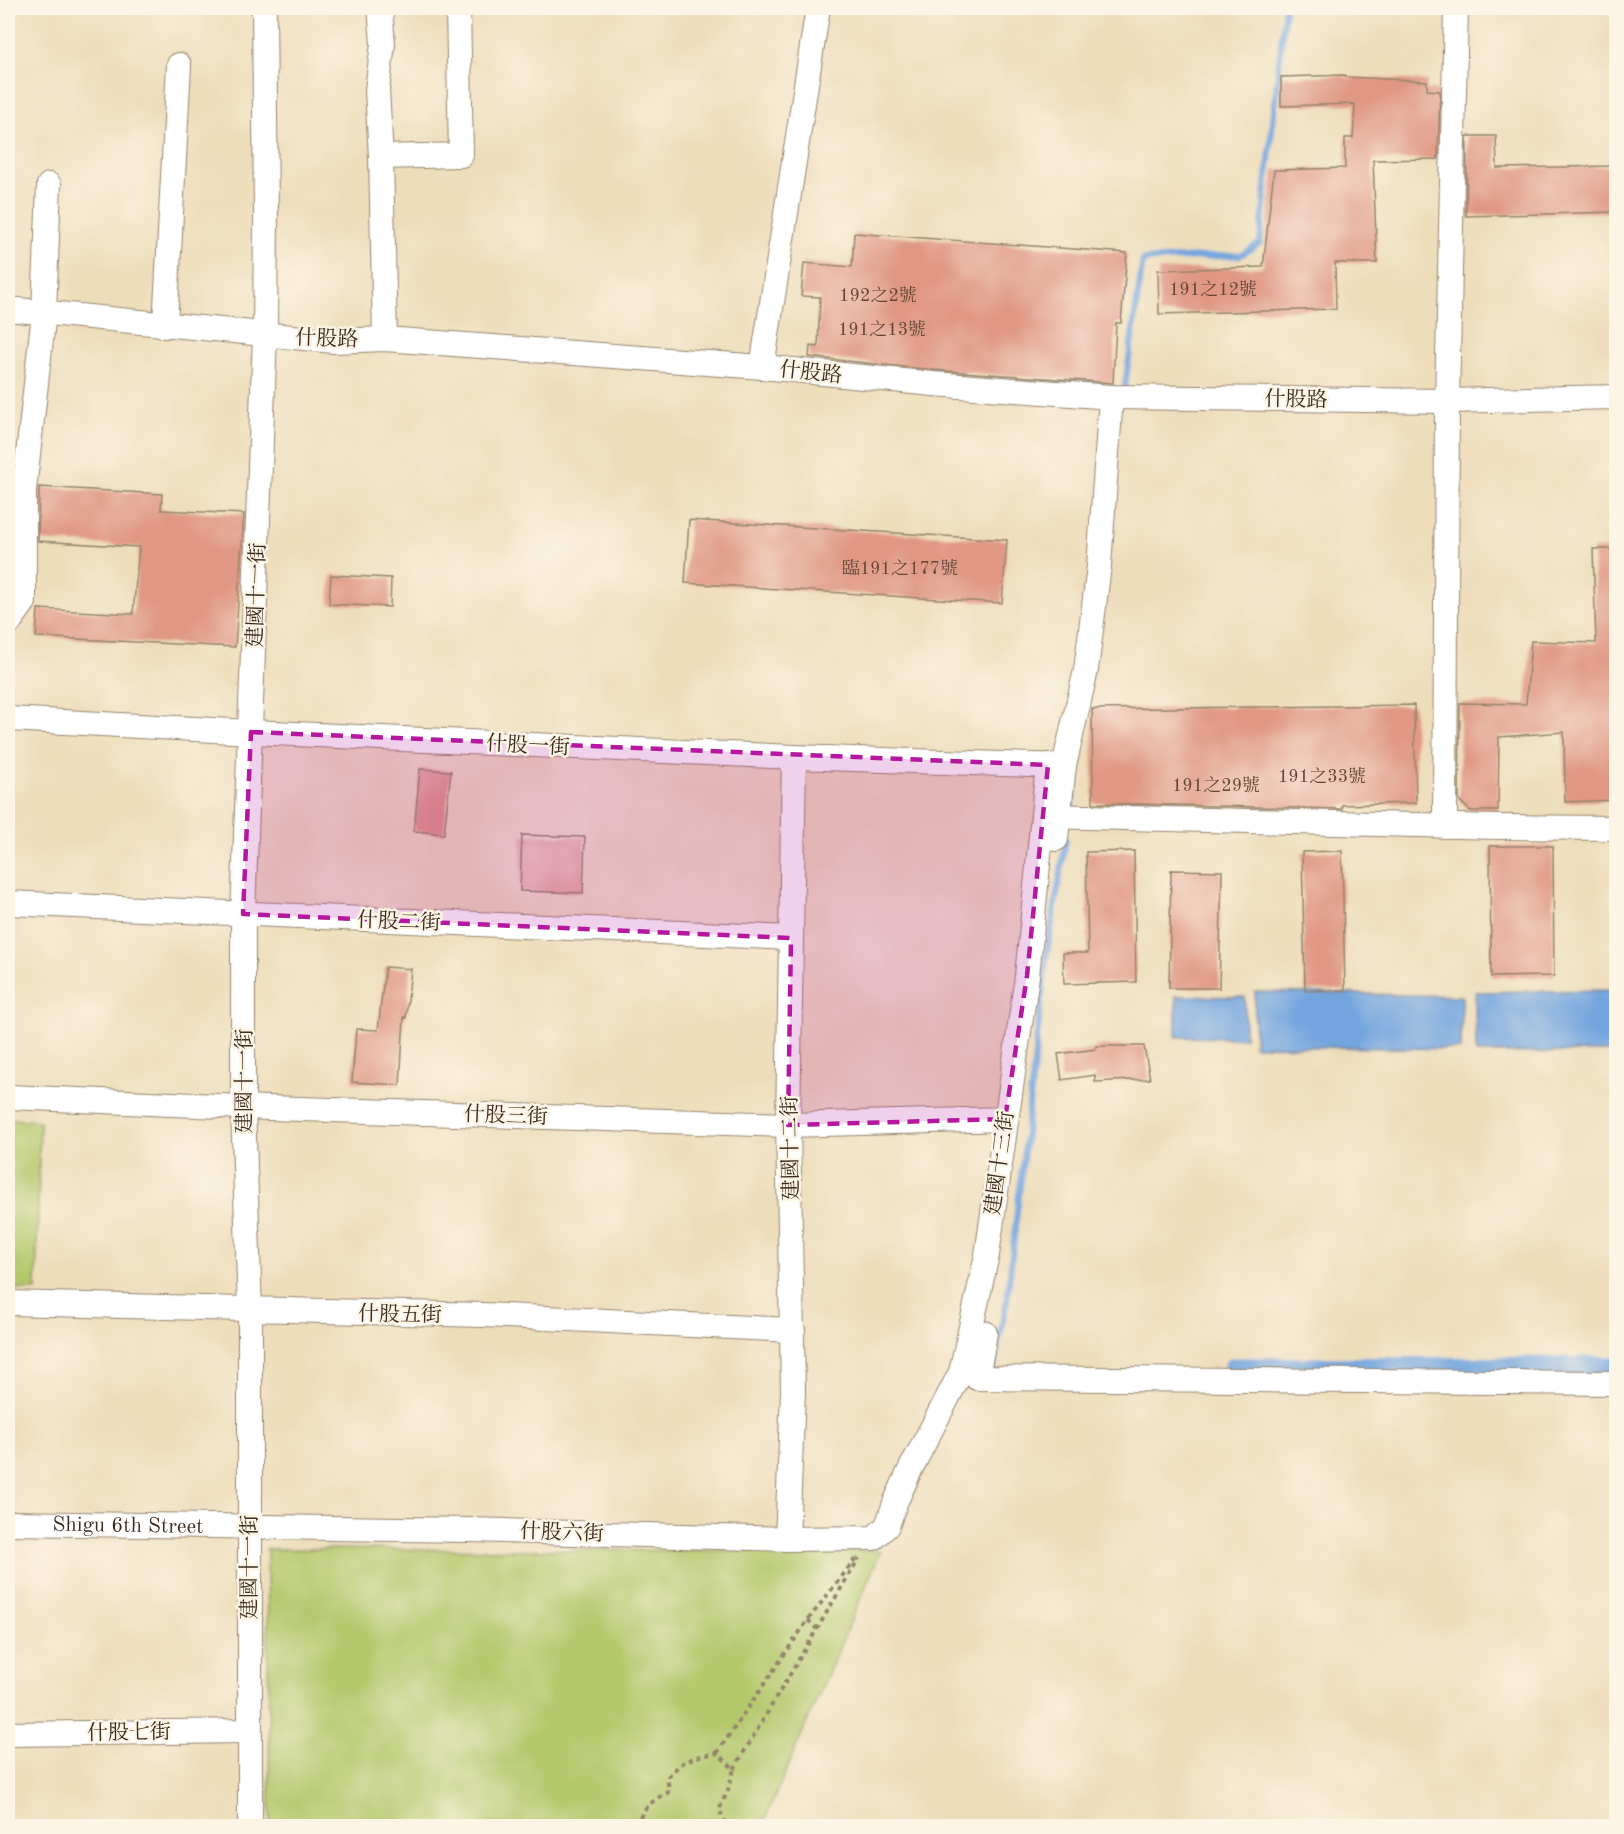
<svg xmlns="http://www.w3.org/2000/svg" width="1624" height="1834" viewBox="0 0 1624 1834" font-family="'Old Standard TT','Noto Serif TC',serif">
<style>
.green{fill:#b4c86c;stroke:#787945;stroke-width:1.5}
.water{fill:#74a5df;stroke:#58687e;stroke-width:1.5}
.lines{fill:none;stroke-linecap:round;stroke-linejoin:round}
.stream{stroke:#74a5df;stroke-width:6}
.canal{stroke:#74a5df;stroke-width:21}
.building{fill:#e09885}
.minor-casing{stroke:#94846c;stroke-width:26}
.path{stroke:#94846c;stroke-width:4;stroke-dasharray:4.5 4.5;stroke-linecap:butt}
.minor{stroke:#fff;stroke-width:24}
.marked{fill:#b5179e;fill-opacity:0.2;stroke:#b5179e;stroke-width:4.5;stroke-dasharray:12 8;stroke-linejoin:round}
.labels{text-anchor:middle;stroke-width:5;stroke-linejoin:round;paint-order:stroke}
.number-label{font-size:18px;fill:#644638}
.street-label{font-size:21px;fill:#3b2a1e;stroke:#fcf5e5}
</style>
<rect width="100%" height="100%" fill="#fcf5e5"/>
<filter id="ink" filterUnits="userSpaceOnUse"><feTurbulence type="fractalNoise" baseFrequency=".0167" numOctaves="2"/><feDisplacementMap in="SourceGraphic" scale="12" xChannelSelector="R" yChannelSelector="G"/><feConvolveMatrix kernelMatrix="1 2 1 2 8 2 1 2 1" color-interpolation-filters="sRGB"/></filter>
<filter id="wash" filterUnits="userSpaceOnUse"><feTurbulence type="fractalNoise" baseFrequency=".008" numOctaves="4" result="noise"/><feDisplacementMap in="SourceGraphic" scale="24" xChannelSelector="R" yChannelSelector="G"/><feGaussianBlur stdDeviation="1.35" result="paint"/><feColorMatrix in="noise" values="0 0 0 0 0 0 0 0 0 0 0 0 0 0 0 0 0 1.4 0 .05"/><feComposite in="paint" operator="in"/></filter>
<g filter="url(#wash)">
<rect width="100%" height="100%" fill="#edb"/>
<!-- green -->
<path class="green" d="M8 1119 40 1121 36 1290 8 1289Z
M267 1549 881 1551 762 1826H270Z"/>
<!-- water -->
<path class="water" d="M1616 990V1052L1476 1053 1475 992Z
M1255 992 1462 996 1461 1049 1254 1046Z
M1176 996 1245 997V1038L1176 1037Z"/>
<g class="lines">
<!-- stream -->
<path class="stream" d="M1124 393 1143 260 1241 255 1260 243 1285 8
M1072 804 1079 751
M993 1369 1007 1300 1046 958 1066 840"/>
<!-- canal -->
<path class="canal" d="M1234 1368 1616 1367"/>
</g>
<g id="blocks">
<!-- building -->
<path class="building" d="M1345 75V77L1427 81V90L1440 91 1438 159 1373 160 1377 263H1335L1336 309 1159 314 1158 270 1263 267 1274 170 1345 168V138H1353L1355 104 1281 106V77Z
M1467 136H1496L1497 168 1617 166V212L1466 216Z
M854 233 1127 253 1121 323H1116L1113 383 934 370 809 357 810 346 818 347 820 297 801 296 804 263 852 267Z
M39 487 162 494 161 510 244 514 235 647 36 637 38 609 133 614 139 547 38 541Z
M689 520 1007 540 1002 603 685 583Z
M1593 549H1617V800L1565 802 1564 732 1499 737 1498 811H1470L1459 800 1460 703 1526 704 1531 641 1596 643Z
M331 575 391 578 390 607 329 604Z
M1414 705 1416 803 1342 805V809L1093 803 1092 709Z
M420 769 451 771 444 834 414 831Z
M522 835 585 837 583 893 520 891Z
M1490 846H1553L1554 976 1491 977Z
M1134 851 1136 982 1064 984 1063 953H1088L1086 852Z
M1342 851 1345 990 1305 991 1302 852Z
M1171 870 1222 871 1219 988H1169Z
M385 967 411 969 406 1018 404 1017 400 1085 352 1082 356 1029 378 1030Z
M1096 1046H1144L1150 1079 1095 1082V1075L1062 1080 1058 1054 1096 1049Z"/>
</g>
</g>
<g filter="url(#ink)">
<use href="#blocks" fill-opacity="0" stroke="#94846c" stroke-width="1.5"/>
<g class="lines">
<defs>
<g id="minor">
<path d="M380 8 383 44 377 90 381 157 385 339"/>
<path d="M381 157 461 155 458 8"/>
<path d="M8 309 334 341 385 339 762 367 933 384 1111 397 1447 401 1616 397"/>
<path d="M165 326 179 65"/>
<path d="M762 367 818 8"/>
<path d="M8 624 24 602V490L44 313 49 185"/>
<path d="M8 719 251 732 794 757 1064 766 1086 670 1099 566 1111 397"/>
<path d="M1045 816 1499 827 1616 828"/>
<path d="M1445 826 1447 401 1456 8"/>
<path d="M1056 839 1064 766"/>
<path d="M8 903 791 938"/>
<path d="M8 1097 243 1107 788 1125 1005 1119"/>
<path d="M8 1303 484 1315 793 1330"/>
<path d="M985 1333 977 1378 1616 1383"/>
<path id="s1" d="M8 1523 469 1530 787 1539 874 1538 887 1526 895 1503 910 1470 961 1372 987 1255 1027 976 1048 765"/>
<path d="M787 1539 793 1391 788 1125 794 757"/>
<path d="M8 1734 250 1731"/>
<path d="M250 1826V1311L243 1107V914L265 335 266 216 264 8"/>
</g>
</defs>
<!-- minor casing -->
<use href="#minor" class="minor-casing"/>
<!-- path -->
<path class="path" d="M8 1224V1225
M808 1620 817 1629
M717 1753 808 1620 856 1558
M734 1769 859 1558
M637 1826C641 1809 652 1800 668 1793V1777C684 1758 694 1757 717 1753L734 1769 728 1790 719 1810 728 1826"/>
<!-- minor -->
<use href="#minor" class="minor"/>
</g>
</g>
<!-- marked area -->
<path class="marked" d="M251 732 1048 765 1027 976 1005 1119 788 1125 791 938 243 914Z"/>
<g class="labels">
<!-- number labels -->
<g class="number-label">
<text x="1213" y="295">191之12號</text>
<text x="878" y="301">192之2號</text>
<text x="882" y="335">191之13號</text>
<text x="900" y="574">臨191之177號</text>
<text x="1322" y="782">191之33號</text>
<text x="1216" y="791">191之29號</text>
</g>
<!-- street labels -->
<g class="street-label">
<text transform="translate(327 338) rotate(2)" y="7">什股路</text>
<text transform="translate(811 372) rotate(6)" y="7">什股路</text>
<text transform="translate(1296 399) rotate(1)" y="7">什股路</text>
<text transform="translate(256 595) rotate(-88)" y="7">建國十一街</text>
<text transform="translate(528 745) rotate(3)" y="7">什股一街</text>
<text transform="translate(399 921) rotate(2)" y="7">什股二街</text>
<text transform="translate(244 1081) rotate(-90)" y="7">建國十一街</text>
<text transform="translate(506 1115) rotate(2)" y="7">什股三街</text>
<text transform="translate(790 1148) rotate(-91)" y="7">建國十二街</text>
<text transform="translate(999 1163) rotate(-82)" y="7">建國十三街</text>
<text transform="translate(400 1314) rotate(1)" y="7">什股五街</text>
<text dy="7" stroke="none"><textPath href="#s1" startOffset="120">Shigu 6th Street</textPath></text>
<text transform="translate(562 1532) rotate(2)" y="7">什股六街</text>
<text transform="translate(249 1567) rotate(-90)" y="7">建國十一街</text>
<text transform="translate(129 1732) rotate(-1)" y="7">什股七街</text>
</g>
</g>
<!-- margin -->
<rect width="1624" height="1834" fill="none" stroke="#fcf5e5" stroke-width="30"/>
</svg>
